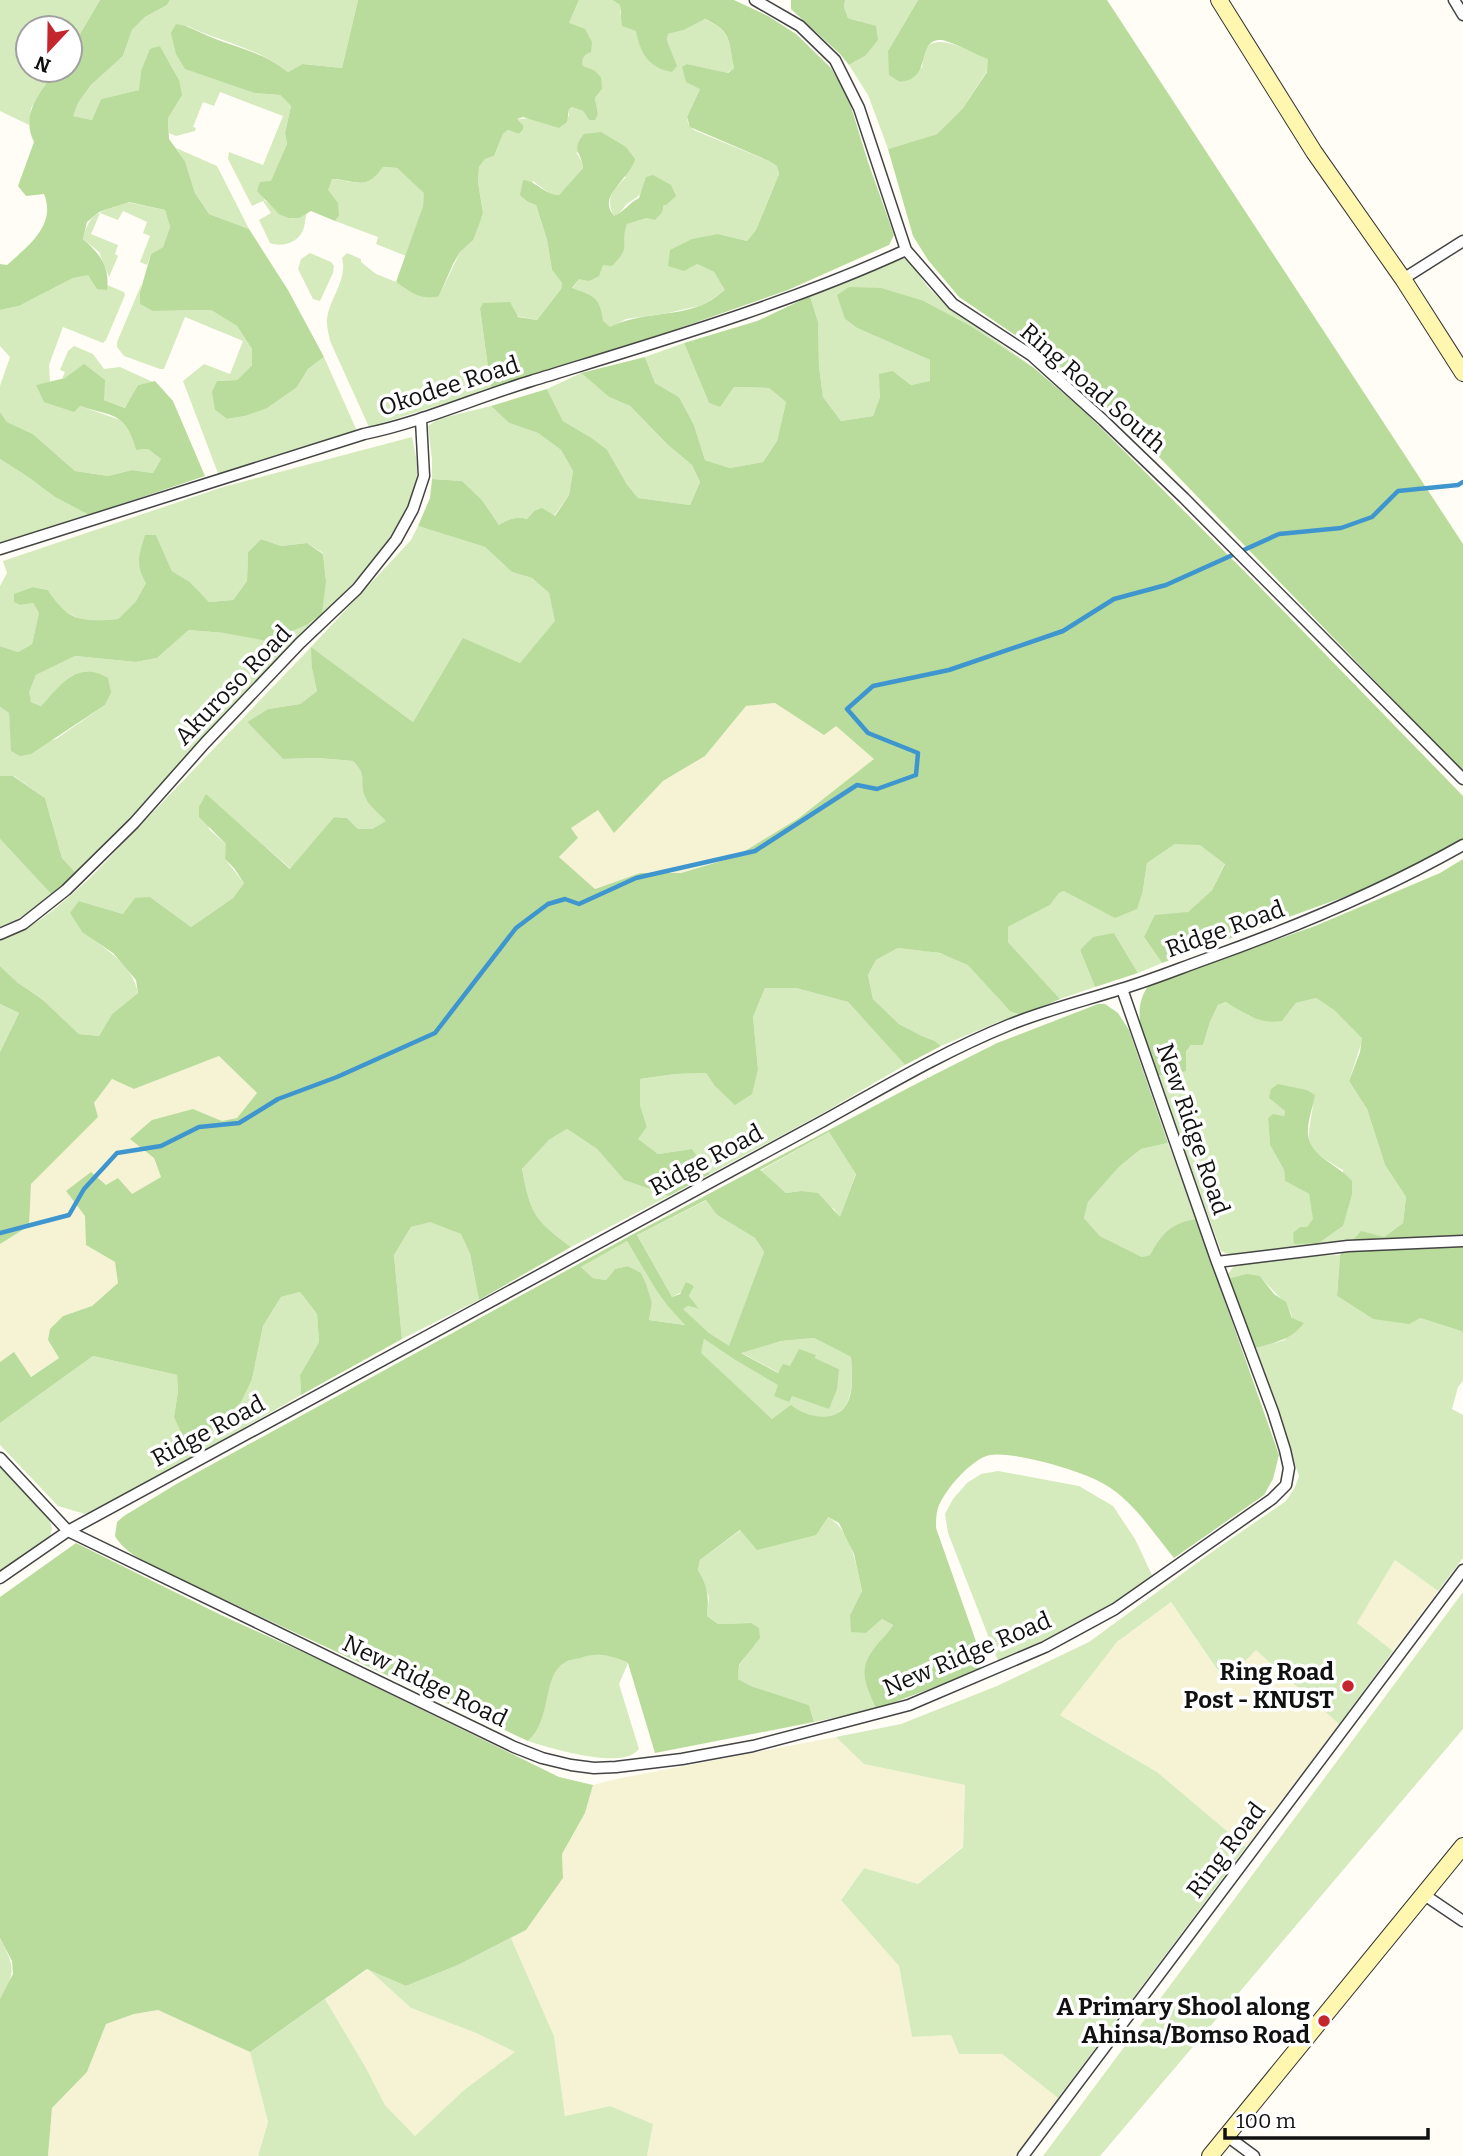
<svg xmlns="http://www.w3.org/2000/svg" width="1463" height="2156" font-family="Bitter,serif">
<rect width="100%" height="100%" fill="#fffdf5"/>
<path fill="#f6f3d4" d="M775,703L824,734L836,725L875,759L799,818L735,857L681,873H640L595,889L559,857L578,838L571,828L598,809L614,832L663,781L705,756L746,706Z
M219,1056L257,1093L237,1118L222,1121L193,1109L154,1159L161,1177L132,1195L106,1185L66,1191L85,1216L87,1245L115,1262L118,1283L92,1306L63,1316L48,1340L59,1358L30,1377L0,1362V1244L29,1226L31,1184L51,1162L112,1079L134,1089Z
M1395,1560L1438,1591L1393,1651L1357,1623Z
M1171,1602L1224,1680L1256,1649L1339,1724L1246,1847L1157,1772L1059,1714L1117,1642Z
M836,1737L865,1764L965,1785L963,1846L918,1884L864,1868L841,1899L899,1966L912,2037L951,2035L959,2054H1002L1058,2098L1015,2156H647L653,2124L610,2106L565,2116L554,2036L511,1938L526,1930L563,1878L562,1854L585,1813L593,1785L621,1778Z
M368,1969L411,2008L476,2033L516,2052L464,2090L415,2136L385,2105L366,2068L325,1999Z
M158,2010L250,2052L268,2122L258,2156H48L52,2108L87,2072L105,2024L134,2014Z"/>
<path fill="#d5ebbd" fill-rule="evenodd" d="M0,0H100L70,51V28H28V70H56L31,108L29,125L0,111Z
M170,0H358L342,68L304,64L288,72C263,50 219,41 187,26L186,69L254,93L280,95L291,106L285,133L287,144L264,200C280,210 285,227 307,213C304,220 306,227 301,234C294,244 281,247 270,243L259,220L271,213L263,201L252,206L228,159L229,152L263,165L283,116L220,92L214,106L203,102L193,127L196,128L195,131L176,136L169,133L168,118L179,80L160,46L141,71L140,90L101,99L92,120L72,116L78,103L91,85L123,56L132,30L145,17L167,5Z
M579,0H612L620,5V14L667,41L668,34L684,30L704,19C733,32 728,41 734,68L727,73L687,64L700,89L687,117C688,125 690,127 696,131L769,161L777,166L779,174L756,230L747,241L718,234L697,264L714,272L726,290L703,305L668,313L626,319L610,328L602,321C601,302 589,293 572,289L579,279L602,265L627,224L647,218L644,188C638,199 636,197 627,204C622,209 621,213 614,217C605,198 612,191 626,177L576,152L582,162L583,168L559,195L553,196L533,181L528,202L536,205L547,240L552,270L562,283L561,289L537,320L480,309L491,389L369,427L330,341C329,334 326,326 327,318C330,298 348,279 342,258L347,253L361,259V262L376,274L396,282L411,292L439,296L460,252L472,240L483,213L478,182L479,167L485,159L494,156L503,134L508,130L519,134L523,130V125L517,119L569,116V109L572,107L583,111L589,120L598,114L595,98L602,89L594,70L583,66L582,60L584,55L569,23Z
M845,0H918L888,51L922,68C923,63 922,54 925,50C936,30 972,53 989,59L987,71L963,108L937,134L888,149L868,95L849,65L865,56L860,21L848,18L844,7Z
M176,148L217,166L249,229L209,214L195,193L185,161Z
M383,167L397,168L425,193L423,206L406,256L376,244L378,237L335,221L339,216L327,190L332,179C356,181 367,191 383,167Z
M127,202L165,210L170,227L163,247L151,254L147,265L140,262L150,236L143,233L147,222L123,211L118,220L100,213L91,234L118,245L115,254L118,256L109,277L99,252L83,239C90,209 102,213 127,202Z
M310,253L331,262L334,266L333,273L320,301L313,299L298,269L301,259Z
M898,258L908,259L927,286L944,303L1034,368L971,326L924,301L845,319L857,328L930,360L931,381L911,385L893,371L880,397L873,416L841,421L823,397L819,366L818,322L810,296Z
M88,274L107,289V285L124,292L125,295L106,340L103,343L63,327L49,365L50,382L37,385L80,406L123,421L131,430L136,450L148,449L161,459L153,473L132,470L108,476L75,471L33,434L7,422L0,412V386L10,357L0,346V310L19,306L73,278Z
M142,283L140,292L154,311L211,310L237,326L252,349V365L237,380L217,381L215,410L227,419L245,416L297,387L308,369L324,357L357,431L219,476L183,381L204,364L230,374L243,341L185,317L164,369H160L124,356L117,347V342Z
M684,343L709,403L720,406L734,387L769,388L786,402L777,441L763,462L730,468L705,460L694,425L679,397L655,383L645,357Z
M74,346L93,354L104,369L120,367L153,382L138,385L126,408L104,400L65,378L62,379L65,372L60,370L68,351Z
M581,373L609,397L630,406L668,445L692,465L700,482L690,505L638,498L590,437L563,421L547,389Z
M491,406L509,423L538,433L561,450L573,471L569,495L554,516L534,511L527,519C516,516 509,519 499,525L482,500L462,481L432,479V460L428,426L438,419Z
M412,437C414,446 416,456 417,465C419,509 385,545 359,577L77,874L62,858L45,798L14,776H0V707L9,713L12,751L56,739L105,705L111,693L52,694L41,706L31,702L28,692L36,675L75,656L136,662L157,658L189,630L224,633L326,581L323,553L307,543L281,546L261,539L248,552L247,581L233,600L209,602L190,582L172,571L156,535L146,583L136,601L118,619L85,622L59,608L48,590L33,587L21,605L33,603L39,613L32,644L18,652L0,646V586L7,573L3,561L223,487Z
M0,459L28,477L55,497L89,515L0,544Z
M418,526L485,547L512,572L532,578L549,593L556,621L520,663L463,639L413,722L312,648V669L317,691L300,704L268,709L247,722L283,759L318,758L353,761C367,776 360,777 365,793C368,806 377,813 387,821L372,829H358L347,818L334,817L291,869L206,795L209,829L227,845L225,859L244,883L233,898L191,927L150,897L123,914L79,901L83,933C105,948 133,965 138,993L112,1014L99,1036L79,1034L43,1000L17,982L0,966V939C35,930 64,901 90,878L311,647L411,540Z
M0,839L53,896L34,910L0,928Z
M1175,844H1200L1225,863L1212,890L1188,912L1144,937L1162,963L1138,973L1114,933L1080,950L1095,987L1060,999L1008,942V927L1050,905L1059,893L1064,891L1143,890L1147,863Z
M898,948C922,951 946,951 967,964C988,978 996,1006 1022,1015L998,1022L941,1046L935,1041L922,1036L899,1024L873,999L868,975L876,960Z
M765,988H796L848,1002L905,1065L823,1113L710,1174L692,1149L658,1154L637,1139L647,1127L640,1105V1079L675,1074L706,1073L714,1085L758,1069L753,1017Z
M1316,998L1334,1010L1363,1038L1349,1081L1367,1109L1385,1165L1406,1197L1403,1223L1384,1237L1349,1244L1234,1257L1221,1251L1157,1075L1171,1076L1191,1045H1203L1210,1022L1218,1005L1227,1002L1249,1016L1282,1021L1296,1003ZM1294,1088L1307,1090L1314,1095C1310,1142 1296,1143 1343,1170L1345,1212L1343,1226L1319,1243L1307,1227L1314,1219L1309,1194L1285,1181L1284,1170L1270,1145L1268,1118L1274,1115L1284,1116L1285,1111L1269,1097Z
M0,1004L19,1013L0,1052Z
M567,1129L597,1149L624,1180L669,1196L571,1247C534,1219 531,1215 522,1169L549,1140Z
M829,1132L856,1173L840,1218L834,1209L801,1191L786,1193L760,1171Z
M1168,1143L1196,1219C1172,1222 1161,1234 1150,1255L1142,1257L1100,1236L1084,1218L1088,1202L1119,1167L1141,1149Z
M707,1200L717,1215L755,1238L764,1252L729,1347L709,1333L682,1309L688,1306L698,1309L689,1296L694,1285L672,1297L637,1235Z
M430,1221L461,1234L470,1254L479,1300L402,1339L394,1255L411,1227Z
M627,1241L666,1304L686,1325L649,1320L652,1303L640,1273L628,1266L615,1269L606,1280L593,1278L581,1267Z
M1340,1255L1337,1296L1373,1319L1420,1318L1461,1331L1463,1334V1381L1458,1387L1452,1409L1463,1415V1558L1438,1591L1395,1560L1357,1623L1393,1651L1339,1724L1256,1650L1225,1681L1171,1602L1117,1642L1060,1715L1157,1772L1246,1847L1058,2098L1002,2054H959L951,2035L912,2037L899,1966L841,1900L864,1868L918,1884L963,1847L965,1785L864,1764L836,1737L901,1724L997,1686L1089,1642L1209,1554L1286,1501L1295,1487L1299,1476L1256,1348L1285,1340C1287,1333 1292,1324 1292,1317C1290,1304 1269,1288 1260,1276L1229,1282L1228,1274L1234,1266L1300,1256Z
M300,1292L317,1314L319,1342L300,1375L301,1395L97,1512L85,1514L58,1506L0,1445V1423L93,1356L177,1375L178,1391L174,1417L252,1379L263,1326L281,1297Z
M814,1338L851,1357C853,1382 855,1417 821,1417C813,1417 806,1412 799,1412C791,1412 780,1417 772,1419L700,1353L704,1339L735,1360L779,1385L774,1396L792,1395L839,1369L815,1358L816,1355L779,1373L740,1352L781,1341Z
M0,1465L49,1518L52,1528L50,1537L0,1570Z
M998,1471L1079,1486L1113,1506L1135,1539L1152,1575L1116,1601L1053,1636L998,1661L948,1533L945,1514L953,1499L967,1483L981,1474Z
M828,1517C852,1531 856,1565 862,1591L850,1615L866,1633L882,1619L893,1625C889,1634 882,1639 875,1647C856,1671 866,1684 876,1709L814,1722L809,1705L751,1686L738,1679L739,1666L759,1638L751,1623L718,1624L707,1616L709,1597L698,1570L700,1560L741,1530Z
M1463,1592V1729L1100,2156H1043Z
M590,1655H611L628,1663L619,1684L639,1749C623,1771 550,1748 528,1741C551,1720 541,1677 563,1663C570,1658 582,1657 590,1655Z
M0,1938C14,1965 17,1972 0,1999Z
M511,1938L554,2036L565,2116L610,2106L653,2124L647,2156H258L268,2122L250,2052L325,1999L366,2068L385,2105L415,2136L464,2090L515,2052L476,2033L411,2008L368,1969L406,1986L458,1965Z"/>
<path fill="#b9dc9c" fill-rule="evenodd" d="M100,0H170L167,5L145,17L132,30L123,56L91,85L78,103L73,116L92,120L101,99L139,90L141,71L150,49L160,46L179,80L182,95L168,118L169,139L185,161L195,193L209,214L249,229L288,290L324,357L308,369L297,387L267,408L245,416L227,419L215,410L212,392L217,381L237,380L252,365V349L237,326L211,310L153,311L140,304V292L151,254L163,247L170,227L165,210L129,202L99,212L87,222L83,239C100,254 110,266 107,290L97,289L88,275L73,278L19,306L0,310V264L7,265C27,247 57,225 44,194L26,196L18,186L34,142C20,114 40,93 56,70H70V51Z
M358,0H579L569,23L585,29L592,42L591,52C584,55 581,58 583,66L594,70L601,77L602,89L595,98L598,114L595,120H589L583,111L572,107L569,109L567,122L559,128L523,117L517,119L523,125V130L519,134L508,130L503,134L494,156L485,159L479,167L478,182L483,213L480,222L473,240L460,252L453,264L439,296C422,301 410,292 396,282L423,206L424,193L397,168L383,167C366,192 357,180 332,179L328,190L338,203L339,216L335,221L311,211L299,218H288L279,214L257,191L260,182L271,181L287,144L285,133L291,106L280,95L254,93L185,69L176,54L171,33L176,24C190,26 200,33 213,38C239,48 267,54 288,72L303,64L342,68Z
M612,0H734L768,16L796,34L831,68L848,97L868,162L894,235L889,245L788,290L674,330L491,389L480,309L483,303L510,302L518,317L537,320L561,289L562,283L552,270L547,240L536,205L528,202L520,195L523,180C537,181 546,196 559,195L583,168C582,152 570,151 584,134L601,132L626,147L635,159C632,174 607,191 609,205C609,209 612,213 614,216C624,212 629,203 639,198L646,177L653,175L671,185L676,196L666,205H663C664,212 660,215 655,220L647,218L627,224C619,246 633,245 612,266L603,265L599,276L589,281L579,279L572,288C593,296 600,296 603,321L610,327C640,312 672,317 702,305C710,302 718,295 725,290L714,272L697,264L684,271L668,266L670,250L692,239L718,234L747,241L756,230L779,174L777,166L769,161L690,127L687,117L700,89L686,82L682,67L687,64L728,73L734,68C728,41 733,32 705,19L684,30L668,34L667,41L677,66L672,72C648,68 640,52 636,31L622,26L620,5Z
M791,0H845L844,7L848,18L876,26L878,40L865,56L849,65L840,54L791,9Z
M918,0H1107L1463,544V772L1134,431L1046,356L959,297L928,260L913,236L888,149L937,134L963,108L987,72L988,59C977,55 953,42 942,40C920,38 927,67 915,76C911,80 905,81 900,82L889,75L888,51Z
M849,287L881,288L924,301L971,326L1034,368L1084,411L1258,585L1463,796V839L1391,880L1162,963L1144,937L1155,915L1188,912L1212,890L1225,864L1200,845L1175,844L1147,863L1143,890L1137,909L1115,918L1064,891L1059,893L1050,905L1008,927V942L1060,999L1022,1015L1010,1011L968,965L940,953L898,948L876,960L868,975L873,999L899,1024L922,1036L935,1041L941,1046L905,1065L848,1002L796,988H765L753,1017L758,1069L752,1094L735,1105L714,1085L706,1073L675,1074L640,1079V1105L647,1127L638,1139L658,1154L692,1149L710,1174L669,1196L624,1180L597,1149L567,1129L549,1140L522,1169C531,1215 534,1219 571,1247L479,1300L470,1254L461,1234L430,1222L411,1227L394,1255L402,1339L301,1395L300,1375L319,1342L317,1314L300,1292L281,1297L263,1326L252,1379L241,1402L204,1438L186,1443L174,1417L178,1391L177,1375L93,1356L0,1423V1362L14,1352L31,1377L59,1358L48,1340L50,1329L63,1316L92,1306L118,1283L115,1262L86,1245L85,1216L66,1191L91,1172L106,1185L118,1178L132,1194L161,1177L154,1158L130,1139L152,1120L193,1109L222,1121L237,1118L257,1093L219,1056L134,1089L112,1079L94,1103L98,1117L31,1184L29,1226L0,1244V1052L19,1013L0,1004V966L17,982L43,1000L79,1034L99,1036L112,1014L138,993L136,980L113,953L83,933L70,913L79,901L123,914L135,898L150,897L191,927L233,898L244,883L234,868L225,859L226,844L199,817V807L206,794L290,869L334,817L347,818L358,829H372L386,821C378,813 368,806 364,794C360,777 367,776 353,761L318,758L283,759L247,722L268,709L300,704L317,691L312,669L311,647L413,722L463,638L520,663L555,621L549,593L532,578L512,572L485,547L418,526L430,498L432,479L462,481L482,500L499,525C509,519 516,516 527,519L534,511L542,508L555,516L569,495L573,471L561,450L538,433L509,423L491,406L547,389L563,421L590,437L607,450L626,483L638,498L690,505L700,482L692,465L668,445L630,406L609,397L581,373L645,357L655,383L679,397L694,425L705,460L730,468L763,462L777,441L786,402L769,388L734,387L720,407L709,403L684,343L757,321L810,296L818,322L819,366L823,397L841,421L873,416L880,397L879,374L893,371L911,385L930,381V360L857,328L845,319L837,295ZM775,703L824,735L836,726L874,759L799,818L735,857L681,873H640L595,889L559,857L578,838L571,828L598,810L614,833L663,781L705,756L746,706Z
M84,364L105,380L104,400L125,408L138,385L155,381L173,401L205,476L89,515L55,497L28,477L0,459V412L7,422L33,434L75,471L108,476L132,470L153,473L161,459L148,449L136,450C126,412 114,417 80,406L74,412L44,402L36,385L65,378Z
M145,535H156L172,571L190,582L209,602L233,600L247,581L248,552L261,539L281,546L307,543L323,554L326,581L322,614L306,625L268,641L224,633L189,630L157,658L136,662L75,656L36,675L29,692L31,702L41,706C61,685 77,660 108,678L111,693L105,705L31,754L20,756L11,751L9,713L0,707V646L18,652L32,644L39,613L33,603L21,605L14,602V594L33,587L48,590C68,622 82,622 118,619L136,601L146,583C135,565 139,555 145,535Z
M0,776H13L45,798L62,858L77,874L53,896L0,839Z
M1463,859V1334L1461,1331L1420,1318L1409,1324L1373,1319L1337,1296L1340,1255L1361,1231L1384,1237L1403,1223L1406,1197L1385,1165L1367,1109L1349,1081L1360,1052L1362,1038L1334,1010L1316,998L1296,1003L1282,1021C1260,1025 1244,1013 1226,1002L1218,1005L1210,1022L1203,1045H1191L1186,1052V1071L1171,1076L1157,1075C1147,1046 1128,1012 1149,985L1315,926L1440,873Z
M1114,933L1138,973L1095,987L1080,950L1093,937Z
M1098,1004H1105L1118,1013L1129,1030L1168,1143L1141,1149L1119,1167L1088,1202L1084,1218L1100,1236L1142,1257L1150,1255C1161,1234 1172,1222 1196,1219L1279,1455L1273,1479L1264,1495L1174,1558C1153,1533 1133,1500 1104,1484C1083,1471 1014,1451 990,1455C972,1458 940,1494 937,1512C936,1517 936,1523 936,1528L984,1664L978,1671L876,1709C866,1684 856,1671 875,1647C881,1639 888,1634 893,1625L882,1619L866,1633L851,1632L850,1615L862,1591L854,1554L839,1523L828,1517L816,1535L757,1550L740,1530L700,1560L698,1570C708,1588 709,1596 707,1616L718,1624L751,1623L759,1628L760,1638L739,1665L738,1679L751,1686L809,1705L814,1722L655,1753L628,1663C611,1655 598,1652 580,1658C575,1659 568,1660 564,1663C542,1676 552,1720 528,1741L165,1572C147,1562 125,1554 115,1536L117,1522L124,1516L178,1483L635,1233L910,1087L997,1043ZM829,1132L856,1174L840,1217L818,1193L801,1191L786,1193L760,1170ZM706,1200L717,1215L755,1238L764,1252L729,1346L709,1333L683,1309L688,1306L699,1309L689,1296L694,1286L686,1282L680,1294L672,1297L637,1235ZM627,1241L655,1288L666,1304L685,1325L649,1320L652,1303L646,1284L641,1273L628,1266L615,1269L606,1280L593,1278L581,1267ZM814,1338L851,1357C852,1369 853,1385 850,1396C842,1425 809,1419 791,1405L772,1419L701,1353L704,1339L735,1360L778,1385L774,1396L789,1402L792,1396L829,1409L837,1389L839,1369L815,1358L816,1355L799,1349L790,1366L783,1364L778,1373L741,1353L781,1341Z
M1278,1084L1307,1090L1315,1095C1313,1107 1307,1122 1308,1134C1310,1157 1338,1164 1352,1181V1194L1343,1226L1319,1243L1294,1244L1293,1233L1300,1227H1307L1313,1219L1309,1194L1285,1181L1284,1170L1270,1145L1268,1118L1273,1114L1284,1116L1285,1111L1269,1098L1271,1089Z
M1247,1274L1260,1276L1274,1294L1286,1302L1292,1318L1304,1323C1292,1339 1275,1343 1256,1348L1253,1346L1229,1282L1231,1278Z
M76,1543L221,1615L329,1664L559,1777L593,1785L585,1813L562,1854L563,1878L526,1930L458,1965L406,1986L367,1969L250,2052L158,2010L134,2014L106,2024L87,2072L52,2108L48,2156H0V1999L13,1974L12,1961L0,1938V1597Z"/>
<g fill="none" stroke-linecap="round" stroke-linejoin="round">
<path stroke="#3f96cf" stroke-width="4.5" d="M0,1233L69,1215L84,1189L117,1153L161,1146L199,1127L239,1123L278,1099L337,1077L435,1033L516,928L548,904L565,899L579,904L636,878L755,851L857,785L877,789L916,775L918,753L868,733L847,709L873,686L949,670L1063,631L1114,599L1166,585L1279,534L1341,528L1372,517L1398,491L1458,485L1463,482"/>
<g stroke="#444" stroke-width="13">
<path id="street" d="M755,0L800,26L835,60L859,108L906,250L953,304L1031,355L1103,420L1184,498L1463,779
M1454,0L1463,15
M1403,279L1463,241
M0,549L364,434C422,422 475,398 531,381C657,342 786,305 906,250
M0,934L23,924L66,890L134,823L205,743L300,643L357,589L396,540L413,509L424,476L421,420
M1217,1262L1348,1246L1463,1241
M0,1458L68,1531L514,1747L542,1758L571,1765L594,1768L616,1767L682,1759L753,1746L909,1705L1045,1647L1115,1609L1272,1499L1286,1485L1289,1468L1285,1450L1273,1412L1217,1262L1122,989
M0,1578L68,1531L825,1120C886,1086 945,1051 1009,1025C1046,1010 1083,1001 1121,989C1149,981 1178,969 1206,959C1296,927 1380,892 1463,845
M1423,1894L1463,1921
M1227,2136L1254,2156
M1023,2156L1463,1570"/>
</g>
<g stroke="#333" stroke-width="18">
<path id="secondary" d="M1219,0L1314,152L1403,279L1463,373
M1210,2156L1463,1846"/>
</g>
<use href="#street" stroke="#fff" stroke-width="10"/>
<use href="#secondary" stroke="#fff6b0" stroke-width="16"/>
</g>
<g fill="#c4262e" stroke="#fff" stroke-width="2.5">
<circle cx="1348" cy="1686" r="7"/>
<circle cx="1324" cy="2021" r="7"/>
</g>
<g text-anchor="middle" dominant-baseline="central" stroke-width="7" stroke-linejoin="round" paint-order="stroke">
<g font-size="24" fill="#111" stroke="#fff">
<text transform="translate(449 386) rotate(-18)">Okodee Road</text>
<text transform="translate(1093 388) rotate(41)">Ring Road South</text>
<text transform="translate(233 685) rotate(-46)">Akuroso Road</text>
<text transform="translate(1225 929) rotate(-20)">Ridge Road</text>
<text transform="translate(1193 1129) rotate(71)">New Ridge Road</text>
<text transform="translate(706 1160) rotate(-28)">Ridge Road</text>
<text transform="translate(208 1431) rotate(-28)">Ridge Road</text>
<text transform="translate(967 1654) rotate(-23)">New Ridge Road</text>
<text transform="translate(425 1681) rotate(26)">New Ridge Road</text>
<text transform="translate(1226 1850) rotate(-53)">Ring Road</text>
</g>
<g font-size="24" font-weight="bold" fill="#111" stroke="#fff" text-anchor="end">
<text x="1334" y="1672">Ring Road<tspan x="1334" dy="28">Post - KNUST</tspan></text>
<text x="1310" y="2007">A Primary Shool along<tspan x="1310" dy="28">Ahinsa/Bomso Road</tspan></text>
</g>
</g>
<g transform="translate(49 49) rotate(202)"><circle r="33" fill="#ffffff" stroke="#a0a0a0" stroke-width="2"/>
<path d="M0-5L12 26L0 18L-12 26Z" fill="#c4262e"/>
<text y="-10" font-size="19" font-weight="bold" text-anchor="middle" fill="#111111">N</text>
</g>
<path d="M1225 2128v10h203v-10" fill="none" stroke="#111111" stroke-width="3.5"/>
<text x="1236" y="2128" font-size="21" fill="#111111" stroke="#ffffff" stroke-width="5" paint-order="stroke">100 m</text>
</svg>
